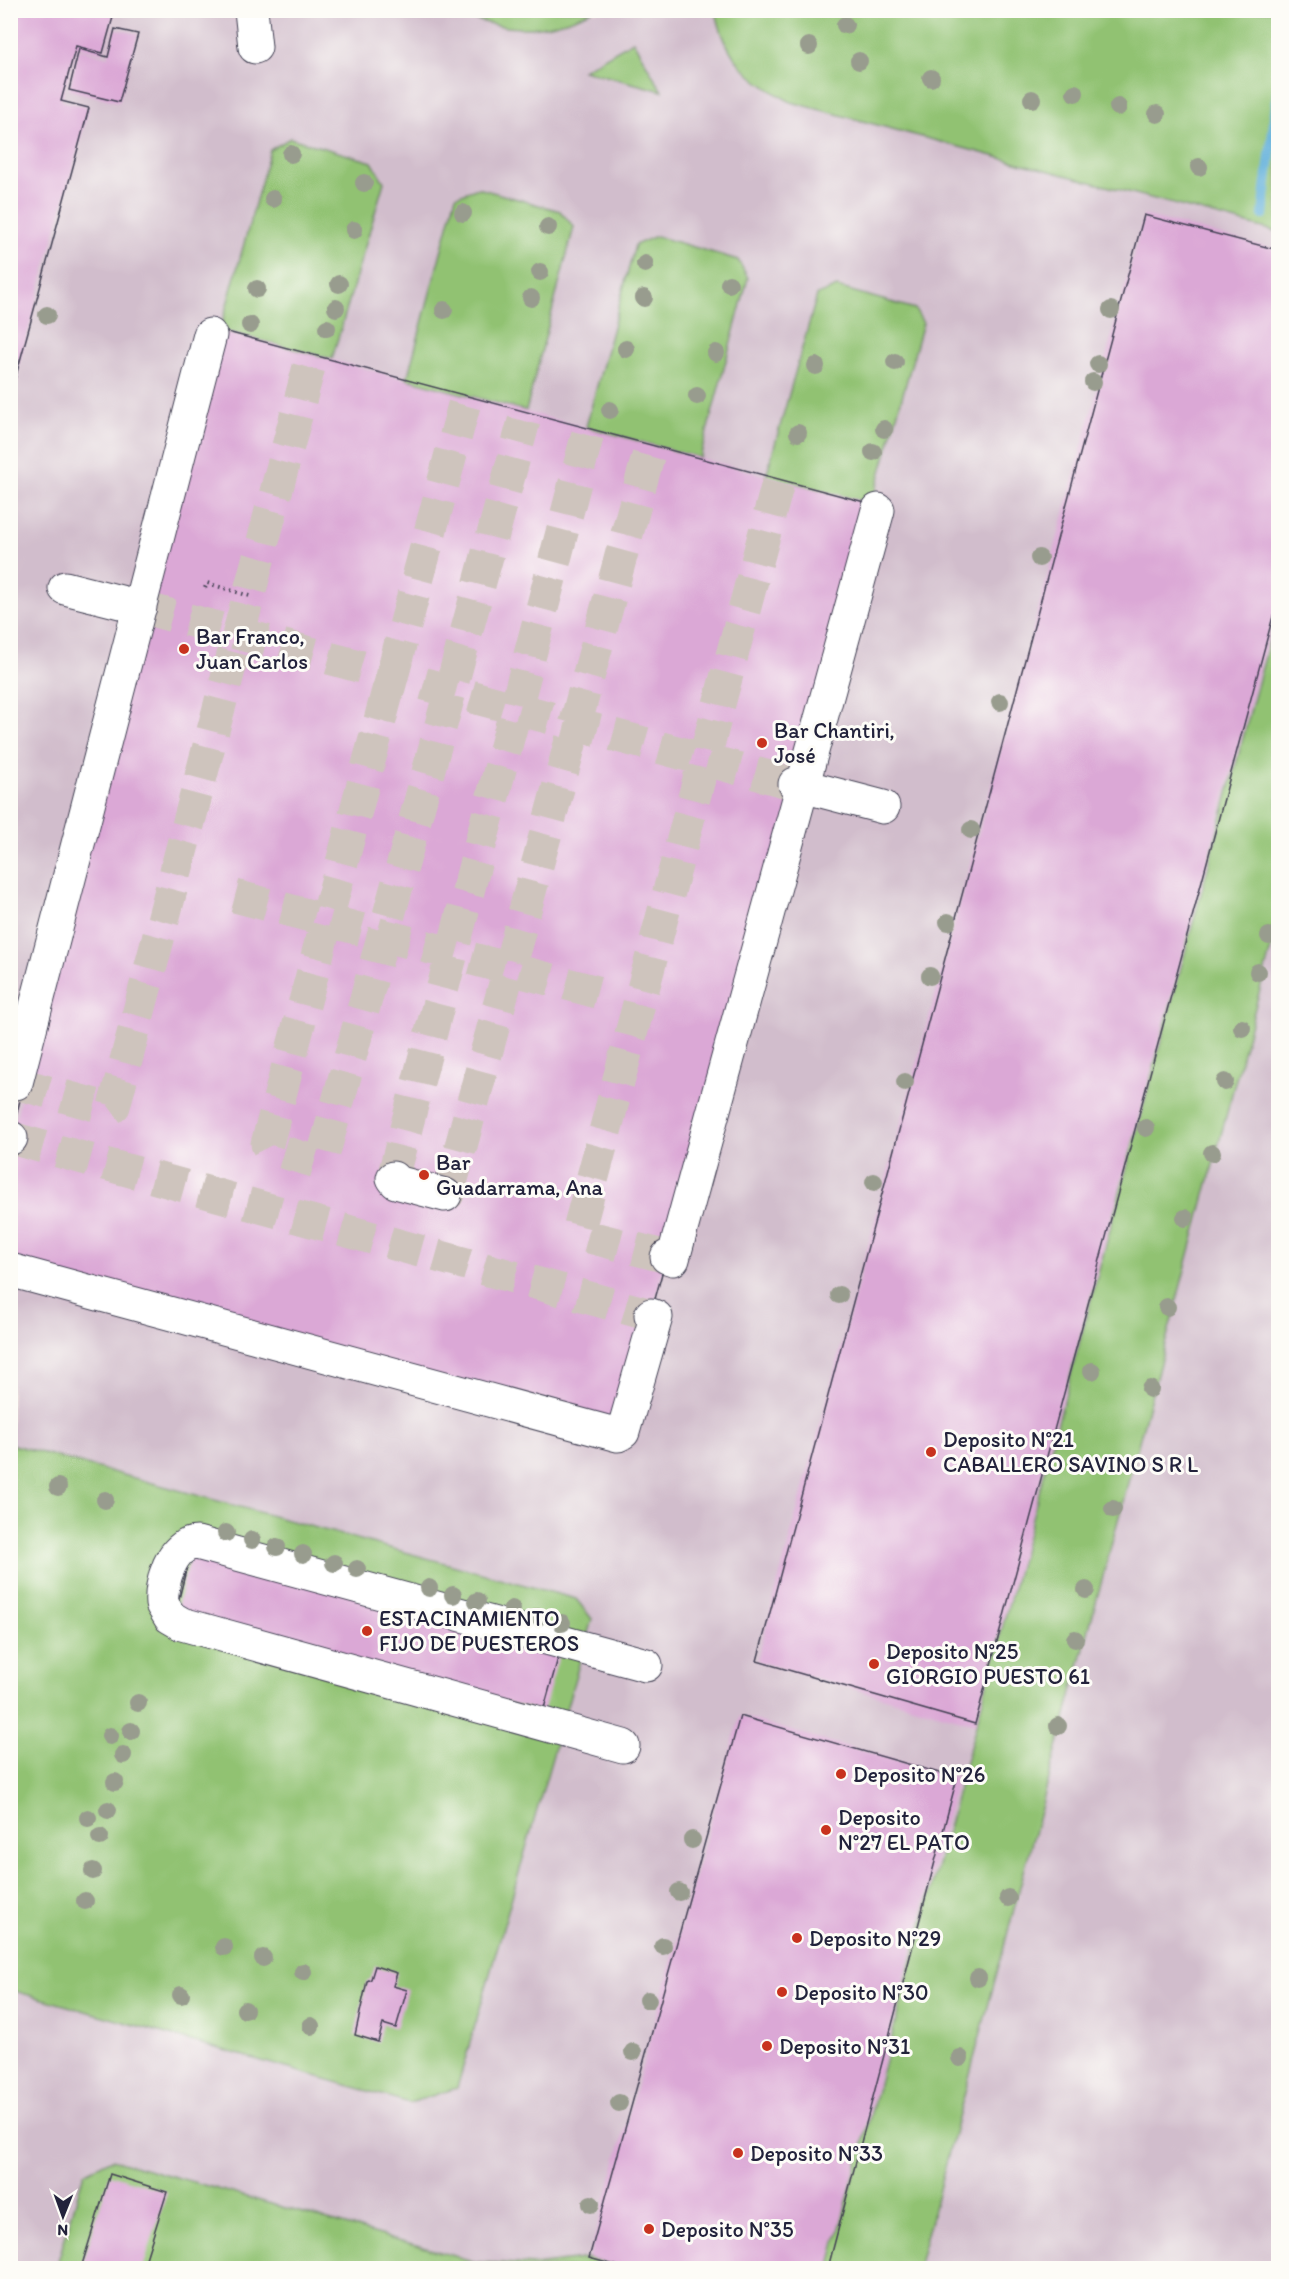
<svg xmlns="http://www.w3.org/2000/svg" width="1289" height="2279" font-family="Itim,sans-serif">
<rect width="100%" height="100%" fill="#fdfcf7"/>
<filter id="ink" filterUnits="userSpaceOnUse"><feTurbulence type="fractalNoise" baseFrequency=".0167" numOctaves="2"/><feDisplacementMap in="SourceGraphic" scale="12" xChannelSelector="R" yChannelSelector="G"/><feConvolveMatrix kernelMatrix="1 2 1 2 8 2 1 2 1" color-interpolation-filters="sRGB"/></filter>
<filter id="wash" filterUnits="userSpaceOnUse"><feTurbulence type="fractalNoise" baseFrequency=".008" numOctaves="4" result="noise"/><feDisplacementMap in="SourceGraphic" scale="24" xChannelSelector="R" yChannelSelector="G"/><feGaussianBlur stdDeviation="1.35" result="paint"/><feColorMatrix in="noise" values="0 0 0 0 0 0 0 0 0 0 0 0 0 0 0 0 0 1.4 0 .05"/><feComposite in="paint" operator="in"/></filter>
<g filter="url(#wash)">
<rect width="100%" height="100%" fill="#f9eddd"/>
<path fill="#d1bdcc" d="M11,11H1278V2268H11Z"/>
<path fill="#91c272" stroke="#5a7256" stroke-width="1.5" d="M442,11L592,10V11C528,39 506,28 442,11Z
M716,11H1278V232L791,102C749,79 725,59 716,11Z
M633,41L662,91L583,70Z
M290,138L372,162L384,182L332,359L220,330L270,150Z
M478,188L560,211L574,227L526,411L407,379L456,196Z
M656,236L738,260L748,278L700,458L586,427L635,245Z
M837,287L915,309L923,323L872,504L766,476L817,295Z
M1278,609V922L918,2268H829Z
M10,1444L576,1599L592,1619L457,2088L410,2103L11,1990Z
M112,2159L476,2262L536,2265L589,2258L625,2268H56L84,2173Z"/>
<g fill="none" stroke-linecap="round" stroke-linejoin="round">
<path stroke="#5fafda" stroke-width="10" d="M1263,215L1278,89"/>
</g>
<g id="blocks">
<path fill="#dba8d6" d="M10,10H115L103,53L76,46L61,101L89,108L11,394Z
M115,29L138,34L119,102L69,90L79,49L108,57Z
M1144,215L1278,250V598L975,1724L757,1661Z
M220,330L872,504L619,1431L10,1263V1139Z
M191,1550L560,1651L543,1712L176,1611Z
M740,1716L957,1778L828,2268H625L589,2258Z
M375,1966L397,1973L393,1986L407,1990L396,2028L383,2024L378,2042L355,2035L367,1981L371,1979Z
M110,2174L167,2192L143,2268H81Z"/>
</g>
</g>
<g filter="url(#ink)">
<use href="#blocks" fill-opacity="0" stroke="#424053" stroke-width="1.5"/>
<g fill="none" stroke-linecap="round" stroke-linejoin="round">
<path stroke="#cec4bd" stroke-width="33" stroke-dasharray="33 16" stroke-linecap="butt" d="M464,405L267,1144L269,1148L317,1162L322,1160L524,421
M140,607L795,784
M235,896L597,992
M16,1083L110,1109L114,1106L310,363
M11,1138L651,1315
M393,1178L588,433
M445,1195L448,1194L650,449
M667,1257L582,1235L579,1229L778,483"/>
<g stroke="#424053" stroke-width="35">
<path id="minor" d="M251,10L255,47
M65,588L140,607
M795,784L883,807
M16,1083L210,335
M10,1138H11
M393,1178L396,1182L445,1195
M667,1257L673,1259L878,510
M10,1270L618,1435L623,1432L656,1317L651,1315
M623,1746L182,1624L170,1617L162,1604C160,1584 171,1543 197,1543L646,1665"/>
</g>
<path stroke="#424053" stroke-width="4" stroke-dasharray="1.5 4.5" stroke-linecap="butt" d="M205,588L207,583L250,596"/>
<use href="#minor" stroke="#fff" stroke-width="33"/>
</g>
<g fill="#989c8e">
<circle cx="845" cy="25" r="9"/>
<circle cx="809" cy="46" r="9"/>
<circle cx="859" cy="61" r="9"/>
<circle cx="931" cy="78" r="9"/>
<circle cx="1075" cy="93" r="9"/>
<circle cx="1032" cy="99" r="9"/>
<circle cx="1118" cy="107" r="9"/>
<circle cx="1157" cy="114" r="9"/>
<circle cx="291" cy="154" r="9"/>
<circle cx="1199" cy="167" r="9"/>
<circle cx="364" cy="183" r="9"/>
<circle cx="273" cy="199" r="9"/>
<circle cx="463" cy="213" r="9"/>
<circle cx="548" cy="227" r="9"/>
<circle cx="354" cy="230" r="9"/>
<circle cx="645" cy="264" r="9"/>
<circle cx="540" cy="272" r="9"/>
<circle cx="339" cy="284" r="9"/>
<circle cx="729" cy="284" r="9"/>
<circle cx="257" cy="289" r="9"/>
<circle cx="531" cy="298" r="9"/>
<circle cx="644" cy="298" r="9"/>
<circle cx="336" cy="308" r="9"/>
<circle cx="444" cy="310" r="9"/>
<circle cx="1111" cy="310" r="9"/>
<circle cx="47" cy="315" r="9"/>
<circle cx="250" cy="325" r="9"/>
<circle cx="327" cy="328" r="9"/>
<circle cx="626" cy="349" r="9"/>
<circle cx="716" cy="353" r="9"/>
<circle cx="895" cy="362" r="9"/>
<circle cx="1098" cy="364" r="9"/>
<circle cx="816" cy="366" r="9"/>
<circle cx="1093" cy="382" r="9"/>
<circle cx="697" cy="396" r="9"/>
<circle cx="610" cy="410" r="9"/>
<circle cx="884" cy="429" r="9"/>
<circle cx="798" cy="433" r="9"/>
<circle cx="873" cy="452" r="9"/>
<circle cx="1039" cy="558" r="9"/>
<circle cx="1000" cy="702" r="9"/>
<circle cx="971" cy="830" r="9"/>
<circle cx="948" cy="922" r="9"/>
<circle cx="1269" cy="936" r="9"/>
<circle cx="1258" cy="972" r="9"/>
<circle cx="930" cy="976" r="9"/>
<circle cx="1242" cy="1028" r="9"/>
<circle cx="905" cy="1082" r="9"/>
<circle cx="1225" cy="1082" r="9"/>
<circle cx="1146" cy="1128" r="9"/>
<circle cx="1212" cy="1153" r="9"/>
<circle cx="874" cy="1182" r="9"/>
<circle cx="1185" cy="1218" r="9"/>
<circle cx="839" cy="1295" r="9"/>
<circle cx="1167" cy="1307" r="9"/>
<circle cx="1092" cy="1371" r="9"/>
<circle cx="1150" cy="1389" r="9"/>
<circle cx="58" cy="1487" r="9"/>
<circle cx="105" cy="1500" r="9"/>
<circle cx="1113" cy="1509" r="9"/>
<circle cx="226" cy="1533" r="9"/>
<circle cx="252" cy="1540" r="9"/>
<circle cx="277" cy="1547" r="9"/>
<circle cx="303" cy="1554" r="9"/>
<circle cx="334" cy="1563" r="9"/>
<circle cx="357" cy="1569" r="9"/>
<circle cx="429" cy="1588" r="9"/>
<circle cx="1086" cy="1590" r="9"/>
<circle cx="453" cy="1595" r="9"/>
<circle cx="477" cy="1601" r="9"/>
<circle cx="512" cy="1609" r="9"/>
<circle cx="538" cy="1617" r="9"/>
<circle cx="562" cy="1623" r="9"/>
<circle cx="1075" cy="1639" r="9"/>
<circle cx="138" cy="1703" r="9"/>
<circle cx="1058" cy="1726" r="9"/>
<circle cx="131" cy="1731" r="9"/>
<circle cx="110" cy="1736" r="9"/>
<circle cx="123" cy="1755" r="9"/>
<circle cx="115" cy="1782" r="9"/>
<circle cx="108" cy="1810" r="9"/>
<circle cx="88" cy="1818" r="9"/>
<circle cx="100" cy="1837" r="9"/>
<circle cx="692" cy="1840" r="9"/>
<circle cx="93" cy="1871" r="9"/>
<circle cx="679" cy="1892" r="9"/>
<circle cx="1008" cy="1898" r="9"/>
<circle cx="85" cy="1901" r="9"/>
<circle cx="663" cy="1946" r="9"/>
<circle cx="224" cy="1947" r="9"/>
<circle cx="263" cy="1958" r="9"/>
<circle cx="303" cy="1972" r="9"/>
<circle cx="978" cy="1978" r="9"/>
<circle cx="181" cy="1995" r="9"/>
<circle cx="648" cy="2000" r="9"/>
<circle cx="245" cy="2010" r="9"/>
<circle cx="311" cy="2026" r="9"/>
<circle cx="633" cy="2052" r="9"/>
<circle cx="960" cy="2058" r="9"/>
<circle cx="619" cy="2103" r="9"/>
<circle cx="591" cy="2204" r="9"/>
</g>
</g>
<g fill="#c8321e" stroke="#fdfcf7" stroke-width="2">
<circle cx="184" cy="649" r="6"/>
<circle cx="762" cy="743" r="6"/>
<circle cx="424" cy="1175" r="6"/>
<circle cx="931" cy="1452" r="6"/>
<circle cx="367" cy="1631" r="6"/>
<circle cx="874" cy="1664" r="6"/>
<circle cx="841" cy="1774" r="6"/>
<circle cx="826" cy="1830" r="6"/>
<circle cx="797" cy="1938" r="6"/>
<circle cx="782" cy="1992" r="6"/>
<circle cx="767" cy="2046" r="6"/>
<circle cx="738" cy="2153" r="6"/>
<circle cx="649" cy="2229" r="6"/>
</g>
<g text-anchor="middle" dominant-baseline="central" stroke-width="6" stroke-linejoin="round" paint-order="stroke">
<g font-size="22" fill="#22223b" stroke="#fdfcf7" text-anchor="start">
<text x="196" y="636">Bar Franco,<tspan x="196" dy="25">Juan Carlos</tspan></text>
<text x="774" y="730">Bar Chantiri,<tspan x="774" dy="25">José</tspan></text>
<text x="436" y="1162">Bar<tspan x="436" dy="25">Guadarrama, Ana</tspan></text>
<text x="943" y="1439">Deposito N°21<tspan x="943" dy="25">CABALLERO SAVINO S R L</tspan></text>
<text x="379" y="1618">ESTACINAMIENTO<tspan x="379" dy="25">FIJO DE PUESTEROS</tspan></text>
<text x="886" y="1651">Deposito N°25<tspan x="886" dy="25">GIORGIO PUESTO 61</tspan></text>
<text x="853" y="1774">Deposito N°26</text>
<text x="838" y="1817">Deposito<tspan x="838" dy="25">N°27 EL PATO</tspan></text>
<text x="809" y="1938">Deposito N°29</text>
<text x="794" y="1992">Deposito N°30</text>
<text x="779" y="2046">Deposito N°31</text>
<text x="750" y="2153">Deposito N°33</text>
<text x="661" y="2229">Deposito N°35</text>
</g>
</g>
<rect width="1289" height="2279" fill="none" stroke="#fdfcf7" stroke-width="36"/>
<g transform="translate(63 2216) rotate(181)" stroke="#fdfcf7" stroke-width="4.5" paint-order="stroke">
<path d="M0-4.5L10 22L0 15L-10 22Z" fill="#22223b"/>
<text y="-9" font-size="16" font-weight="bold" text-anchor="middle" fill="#22223b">N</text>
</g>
</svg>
